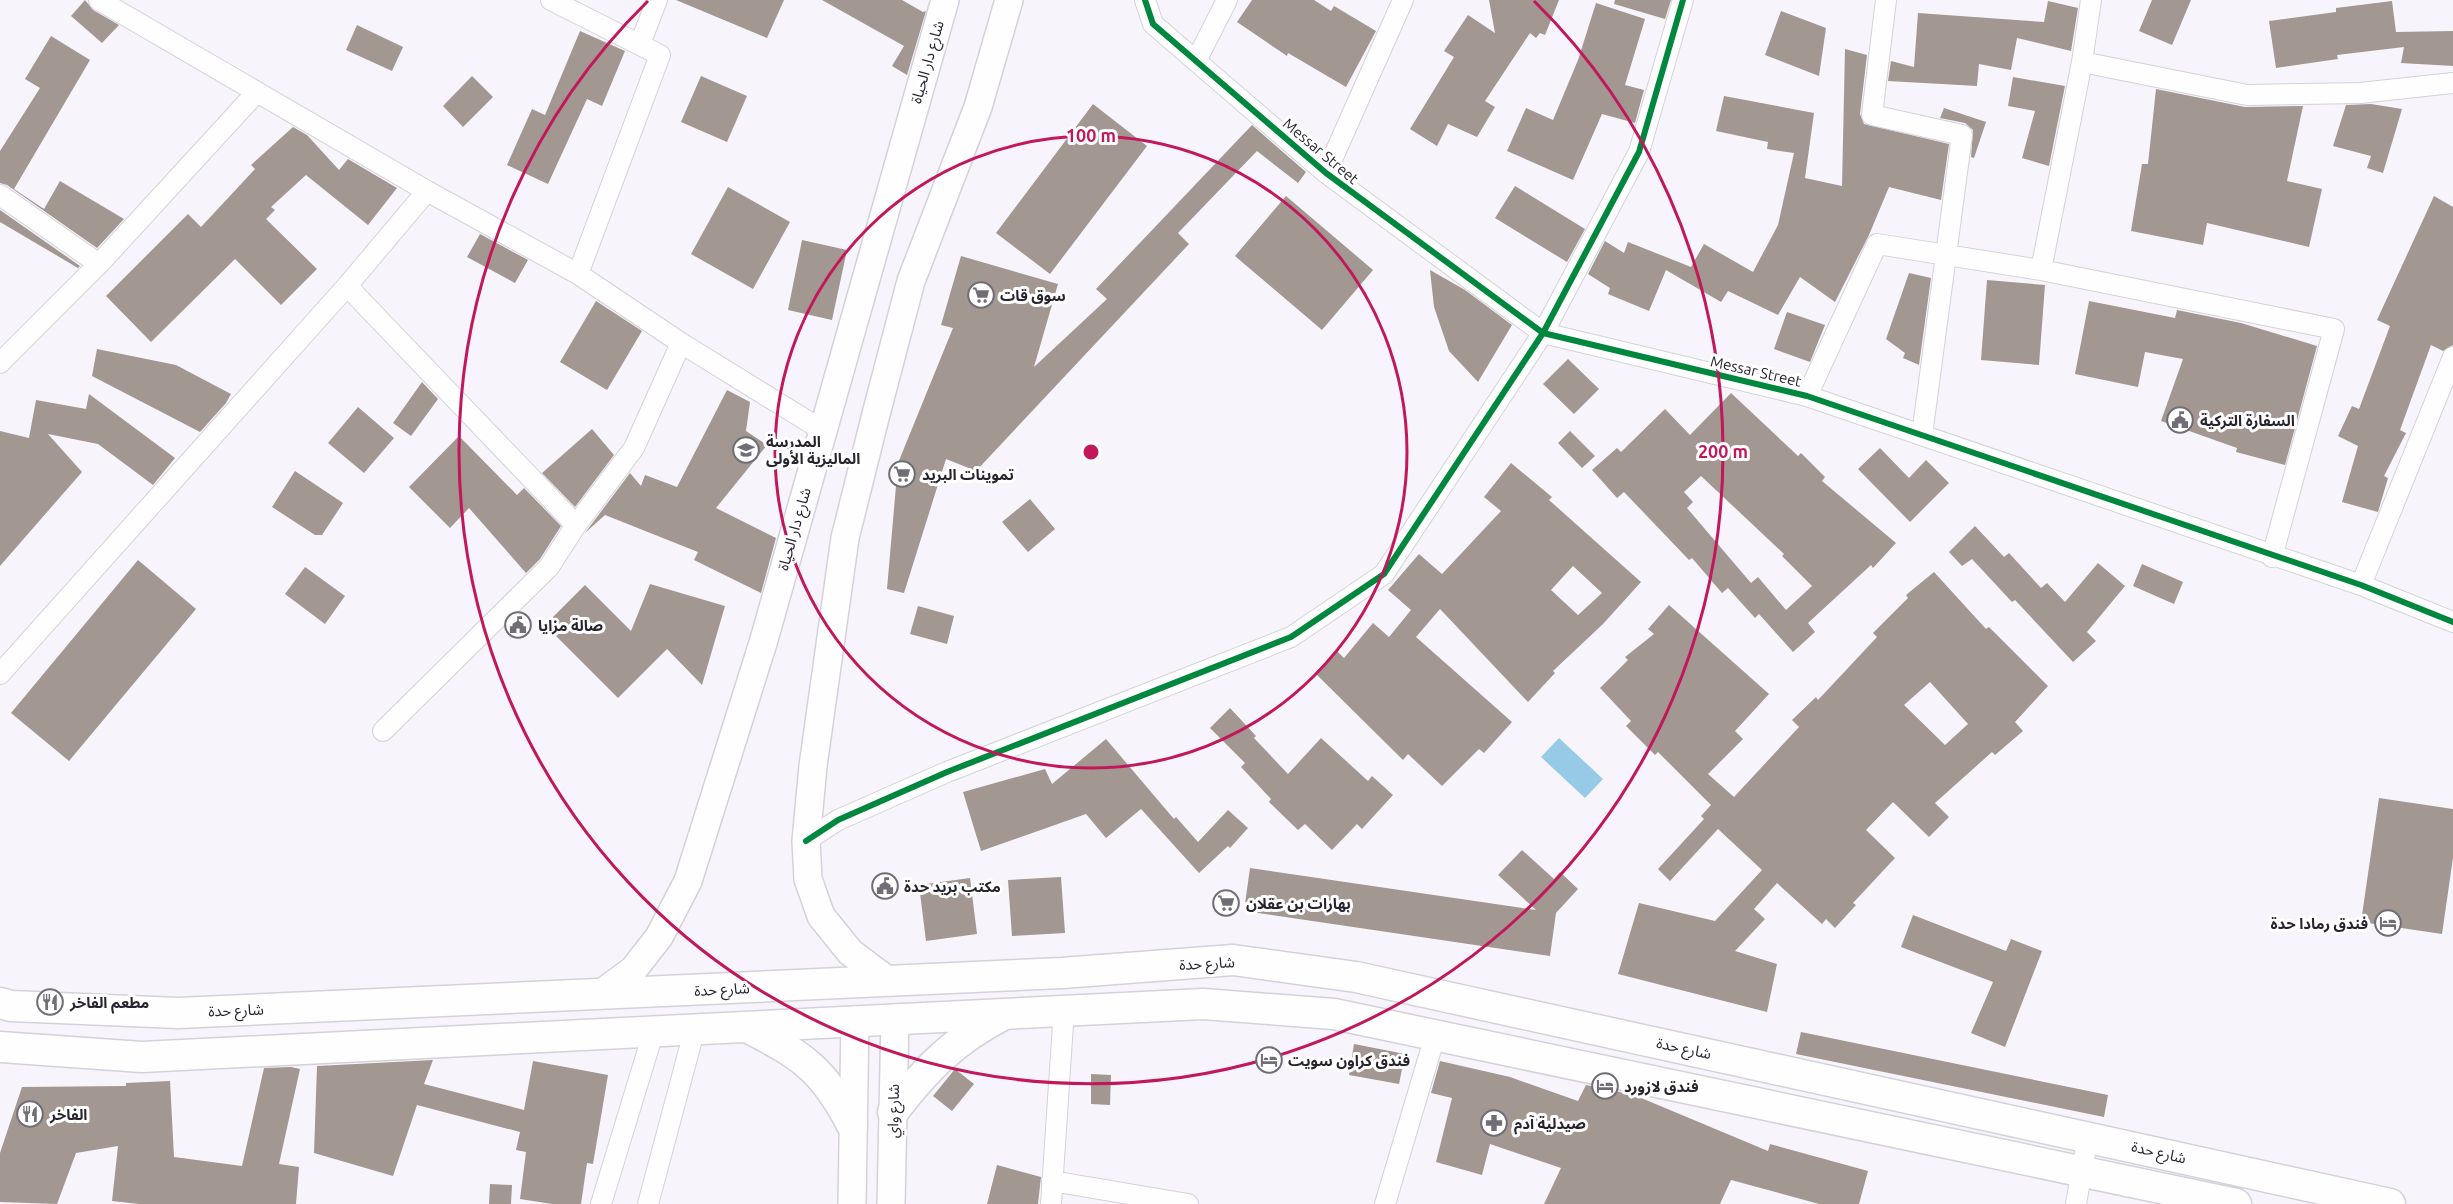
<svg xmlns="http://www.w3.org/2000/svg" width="2453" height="1204" font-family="Ubuntu,'Noto Sans Arabic',sans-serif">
<rect width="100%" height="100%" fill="#f7f5fb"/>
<path fill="#96cae7" d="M1559,738L1603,779L1585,798L1541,757Z"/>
<path fill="#a29791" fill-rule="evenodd" d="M85,0L93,10L119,25L102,43L71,16Z
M676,0H784L767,38Z
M822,0H902L923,12L926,11L907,75L892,66L904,46Z
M1252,0H1314L1331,11L1334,6L1376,31L1346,87L1288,53L1287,56L1237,22Z
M1489,0H1559L1545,35L1540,33L1536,38L1530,33L1485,101L1495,107L1477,137L1448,124L1437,146L1410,129L1454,57L1444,51L1468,15L1495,33Z
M1615,0H1671L1665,19L1614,4Z
M2152,0H2191L2172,45L2139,31Z
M2048,1L2078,8L2071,51L2017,38L2011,70L1979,64L1977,86L1888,81L1891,61L1914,67L1918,13L2044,22Z
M2392,1L2396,32L2453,31V66L2401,63L2404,47L2337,55L2338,59L2276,68L2269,21L2336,12V8Z
M1596,3L1645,19L1625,85L1644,90L1635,123L1602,114L1573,180L1507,151L1526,108L1553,120L1578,60Z
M1781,11L1826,28L1819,76L1765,55Z
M357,25L403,47L392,71L346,50Z
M580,31L625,51L602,106L587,99L548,184L507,165L532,109L545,115Z
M51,36L90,60L14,189L44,209L60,181L124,219L97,248L7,185L0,183V151L40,88L25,79Z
M1845,49L1867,55L1860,114L1864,124L1949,144L1941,200L1889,187L1869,235L1835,302L1800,277L1778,315L1728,291L1721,302L1666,270L1649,311L1608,294L1610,288L1588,274L1605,241L1624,253L1628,242L1691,267L1704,244L1753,272L1778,225L1794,153L1767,149L1768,142L1716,131L1724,96L1814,113L1805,178L1842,186Z
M472,76L493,97L463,127L443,106Z
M701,76L747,96L727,142L681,122Z
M2013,77L2065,86L2049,166L2022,158L2035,111L2008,106Z
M2156,89L2245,107L2303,106L2287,181L2322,189L2309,247L2207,223L2203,245L2131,231L2142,164H2148Z
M1093,104L1147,146L1050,274L996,233Z
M2371,104L2402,109L2383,173L2367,168L2371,156L2333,146L2346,105Z
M1944,108L1986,122L1974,158L1971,157L1973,130L1965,123L1940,118Z
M1252,125L1306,172L1298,183L1257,151L1178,233L1189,244L976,471L946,459L904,593L887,589L898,463L953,328L941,325L961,256L1058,284L1034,367L1107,299L1096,289Z
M293,127L307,135L339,170L348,159L397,188L368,225L306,175L271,207L275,210L266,219L317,269L281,305L235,259L151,342L106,296L188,214L201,227L255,169L251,165Z
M1515,186L1585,229L1567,262L1495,218Z
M728,187L790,222L753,289L691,254Z
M1286,196L1373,270L1322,330L1235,256Z
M2434,196L2453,207V345L2443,351L2431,345L2400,430L2406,433L2384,476L2388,478L2378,512L2342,502L2358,446L2338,436L2352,406L2359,409L2390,326L2377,320Z
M0,210L80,266L78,268L0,222Z
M480,234L528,260L515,283L467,257Z
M802,240L847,250L832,320L788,310Z
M1430,270L1465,290L1512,325L1478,382L1449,351L1434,307Z
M1909,273L1931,278L1919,365L1903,358L1905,353L1886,339Z
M1987,280L2045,285L2039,365L1981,360Z
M596,301L642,331L607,390L560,362Z
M2089,301L2175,318L2177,310L2241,323L2317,346L2285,465L2236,452L2237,448L2161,421L2183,359L2145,352L2138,387L2075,374Z
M1787,312L1825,325L1810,362L1774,349Z
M97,349L176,365L231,394L226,403L200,432L92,376Z
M1568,359L1599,389L1574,414L1543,384Z
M422,382L438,399L411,436L393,423Z
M727,390L750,402L746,431L767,445L716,508L776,538L761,593L694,560L698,552L605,515L585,533L630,473L641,486L645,475L677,487Z
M1731,393L1798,456L1801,453L1825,477L1822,481L1896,543L1873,568L1871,565L1808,623L1815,632L1793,652L1759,614L1755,618L1728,588L1722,593L1692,558L1689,560L1624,492L1617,498L1592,470L1617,448L1621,452L1665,409L1690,435ZM1701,476L1784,554L1782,556L1812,586L1786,610L1758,577L1751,583L1687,508L1693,502L1684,492Z
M89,394L175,458L153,485L98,444L48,434L82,472L0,566V431L29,438L36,400L86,409Z
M358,407L394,438L364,473L328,443Z
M592,429L614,455L575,507L542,473Z
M1570,431L1595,456L1582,468L1558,443Z
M459,436L517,495L524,488L561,526L540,559L526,573L469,508L450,528L409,487Z
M1880,448L1909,478L1926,460L1949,483L1910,522L1858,469Z
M1511,463L1552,497L1549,500L1641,582L1603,624L1553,671L1555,673L1528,702L1440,609L1416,637L1512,722L1484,753L1479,749L1442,786L1408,754L1403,760L1315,673L1337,651L1344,658L1373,623L1389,637L1411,610L1388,590L1419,554L1442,574L1501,511L1484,497ZM1573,566L1602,593L1578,615L1551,590Z
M295,471L343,503L322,535H315L272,507Z
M1030,499L1055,529L1028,552L1002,522Z
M1975,526L2004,557L2009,553L2041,588L2047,583L2065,602L2098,563L2125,586L2087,632L2096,641L2073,662L2015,600L2012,602L1972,559L1962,566L1949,552Z
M138,560L196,609L69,761L11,713Z
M2142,564L2183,582L2174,604L2133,586Z
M305,567L345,596L325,624L285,594Z
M1934,572L1986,629L1989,627L2048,686L2015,722L2023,731L1995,755L1992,752L1935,803L1949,817L1929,837L1893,802L1866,830L1895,858L1853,903L1856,905L1835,928L1826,919L1822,924L1777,883L1754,909L1765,919L1735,951L1777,964L1767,1012L1618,974L1639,903L1715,921L1762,870L1718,829L1670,881L1658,869L1704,819L1701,816L1711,805L1658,752L1655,755L1626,726L1631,721L1600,688L1628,660L1625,657L1654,634L1648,629L1669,605L1769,694L1735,731L1743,739L1708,774L1734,797L1799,727L1792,720L1816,697L1818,700L1877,637L1873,633L1908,598L1906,595ZM1930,682L1968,724L1945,745L1904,705Z
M650,584L725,606L702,685L667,649L618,698L545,625L585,585L631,631Z
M918,606L954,616L947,644L910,634Z
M1230,708L1256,736L1254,738L1288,774L1321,738L1368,781L1372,776L1393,795L1362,829L1357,824L1332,850L1305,824L1298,830L1269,802L1271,799L1241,767L1245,763L1210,728Z
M1106,739L1174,819L1176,817L1198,842L1228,810L1248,828L1230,848L1228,846L1199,873L1141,809L1106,838L1086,814L981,851L963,792L1045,769L1052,784Z
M2379,798L2453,809V858L2442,934L2361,922Z
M1522,850L1554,879L1560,872L1578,889L1556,913L1550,956L1244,911L1250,868L1536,910L1498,875Z
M1061,877L1065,933L1012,936L1008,880Z
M970,878L977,934L926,941L919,885Z
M1913,915L2006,951L2011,939L2042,951L2005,1047L1971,1033L1993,982L1901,947Z
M1801,1032L2108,1095L2104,1117L1796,1054Z
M1354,1044L1405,1054L1399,1084L1349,1075Z
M433,1060L424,1084L524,1110L533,1061L608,1075L593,1164L587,1163L581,1204H552L520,1199L526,1152L516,1150L520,1132L417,1105L393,1176L314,1153L317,1066Z
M1440,1061L1510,1077L1578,1101L1586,1085L1634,1095L1768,1151L1770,1144L1868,1171L1859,1204H1819L1731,1180L1720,1204H1544L1561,1168L1490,1144L1482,1175L1436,1162L1452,1098L1431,1093Z
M291,1067L300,1069L279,1164L299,1167L296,1204H139L112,1201L118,1146L76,1153L57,1204L0,1202V1153L22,1087L126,1086V1083L170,1081L174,1157L242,1166L264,1068Z
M955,1069L974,1084L952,1111L933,1096Z
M1091,1074L1111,1075L1110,1105L1091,1104Z
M997,1165L1041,1177L1038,1204H987Z
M490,1184L512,1185L511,1204H489Z"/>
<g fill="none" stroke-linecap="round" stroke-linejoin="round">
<g stroke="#d4d1da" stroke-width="22">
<path id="street" d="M99,0L427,191L578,274L681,343L822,430
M551,0L660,55L578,274
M1145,0L1153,24L1326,173L1543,333L1807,396L2361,585L2453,622
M1886,0L1872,115L1962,135L1922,435
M640,44L657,0
M1197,59L1227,0
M2082,62L2247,95L2360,93L2453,83
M1326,173L1403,0
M0,195L99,264
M2041,270L2082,62L2091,0
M347,286L576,525
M0,363L99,264L256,93
M1807,396L1877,244L2041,270L2334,329L2272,557
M2361,585L2453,357
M0,674L347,286L427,191
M383,731L549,567L576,525L634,448L681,343
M806,841L838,820L947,772L1291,637L1384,574L1543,333L1639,152L1683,0
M1052,1181L1188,1204
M601,1204L654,1030
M648,1204L695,1028
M1051,1204L1064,1009
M1385,1204L1435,1036
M2076,1204L2088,1136"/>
</g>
<g stroke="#d4d1da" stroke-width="30">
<path id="secondary" d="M886,979L850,952L821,916L808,879L806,841L813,766L845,538L875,418L911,281L978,107L1009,0
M599,995L633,970L659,937L688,881L763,643L945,0
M852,1204L855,1020
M891,1204L895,1018"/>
</g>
<g stroke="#d4d1da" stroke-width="33">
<path id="primary" d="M0,1003L11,1006L178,1013L1062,973L1233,960L1356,977L2390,1204
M749,1028C803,1056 824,1070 852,1125
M0,1047L142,1057L1203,1004L1334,1014L2236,1204
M893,1112C926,1069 953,1041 1001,1016"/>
</g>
<use href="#street" stroke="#fefefe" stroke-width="20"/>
<use href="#secondary" stroke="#fefefe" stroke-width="27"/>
<use href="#primary" stroke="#fefefe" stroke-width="30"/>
<g stroke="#fff" stroke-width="10">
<path id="cycleway" d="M1145,0L1153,24L1326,173L1543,333L1807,396L2361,585L2453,622
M806,841L838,820L947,772L1291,637L1384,574L1543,333L1639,152L1683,0"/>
</g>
<use href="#cycleway" stroke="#00873e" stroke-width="6"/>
</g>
<g fill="none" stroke="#c2185b" stroke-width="3">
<circle cx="1091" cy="452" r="316"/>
<path d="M1534 1A632 632 0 1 1 648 1"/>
</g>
<defs>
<g id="supermarket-ring" transform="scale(1.35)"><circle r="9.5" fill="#fff" stroke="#706d76" stroke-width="1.5"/><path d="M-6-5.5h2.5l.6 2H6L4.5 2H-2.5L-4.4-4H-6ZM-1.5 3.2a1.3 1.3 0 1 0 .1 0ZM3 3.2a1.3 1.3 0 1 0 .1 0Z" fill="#706d76"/></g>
<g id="civic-ring" transform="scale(1.35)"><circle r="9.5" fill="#fff" stroke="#706d76" stroke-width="1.5"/><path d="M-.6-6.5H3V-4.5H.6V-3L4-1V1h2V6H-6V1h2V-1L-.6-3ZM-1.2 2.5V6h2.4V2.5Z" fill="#706d76"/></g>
<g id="school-ring" transform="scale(1.35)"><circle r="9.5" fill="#fff" stroke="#706d76" stroke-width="1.5"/><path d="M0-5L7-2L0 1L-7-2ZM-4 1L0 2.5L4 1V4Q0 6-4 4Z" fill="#706d76"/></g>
<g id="hotel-ring" transform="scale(1.35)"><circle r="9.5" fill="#fff" stroke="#706d76" stroke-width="1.5"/><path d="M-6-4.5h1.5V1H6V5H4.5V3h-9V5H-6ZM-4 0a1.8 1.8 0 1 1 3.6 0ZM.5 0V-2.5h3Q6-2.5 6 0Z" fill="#706d76"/></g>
<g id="restaurant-ring" transform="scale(1.35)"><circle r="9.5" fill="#fff" stroke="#706d76" stroke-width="1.5"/><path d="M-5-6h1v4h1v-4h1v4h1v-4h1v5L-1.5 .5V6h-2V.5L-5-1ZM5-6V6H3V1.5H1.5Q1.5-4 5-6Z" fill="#706d76"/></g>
<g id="pharmacy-ring" transform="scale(1.35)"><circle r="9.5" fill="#fff" stroke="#706d76" stroke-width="1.5"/><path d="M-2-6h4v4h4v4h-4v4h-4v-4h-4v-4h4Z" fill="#706d76"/></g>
</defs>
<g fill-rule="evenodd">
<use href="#supermarket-ring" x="981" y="295"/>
<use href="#civic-ring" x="2180" y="420"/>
<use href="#school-ring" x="746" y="450"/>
<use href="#supermarket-ring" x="902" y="474"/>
<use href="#civic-ring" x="518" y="625"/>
<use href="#civic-ring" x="885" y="886"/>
<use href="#supermarket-ring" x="1226" y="903"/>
<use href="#hotel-ring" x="2388" y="923"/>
<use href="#restaurant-ring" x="50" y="1002"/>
<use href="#hotel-ring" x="1269" y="1060"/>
<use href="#hotel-ring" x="1605" y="1086"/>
<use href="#restaurant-ring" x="30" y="1114"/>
<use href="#pharmacy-ring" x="1494" y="1123"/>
</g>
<g text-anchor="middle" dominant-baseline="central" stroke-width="6" stroke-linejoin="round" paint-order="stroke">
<g font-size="15" fill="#28242f" stroke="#fff">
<text transform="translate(927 62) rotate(-74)">شارع دار الحياة</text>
<text transform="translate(1321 151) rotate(40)">Messar Street</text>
<text transform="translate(1756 371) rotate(13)">Messar Street</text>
<text transform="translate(794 529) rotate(-74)">شارع دار الحياة</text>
<text transform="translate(1207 963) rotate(-3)">شارع حدة</text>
<text transform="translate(722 989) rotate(-3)">شارع حدة</text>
<text transform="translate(236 1010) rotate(-2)">شارع حدة</text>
<text transform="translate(1684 1048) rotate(12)">شارع حدة</text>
<text transform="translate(893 1111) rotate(-89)">شارع واي</text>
<text transform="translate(2159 1152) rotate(13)">شارع حدة</text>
</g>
<g font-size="15" font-weight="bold" fill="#28242f" stroke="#fff" text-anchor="start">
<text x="1000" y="295">سوق قات</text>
<text x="2200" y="420">السفارة التركية</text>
<text x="766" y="441">المدرسة<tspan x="766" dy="17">الماليزية الأولى</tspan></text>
<text x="922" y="474">تموينات البريد</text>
<text x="538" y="625">صالة مزايا</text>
<text x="904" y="886">مكتب بريد حدة</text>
<text x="1246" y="903">بهارات بن عقلان</text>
<text x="2368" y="923" text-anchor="end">فندق رمادا حدة</text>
<text x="70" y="1002">مطعم الفاخر</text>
<text x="1288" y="1060">فندق كراون سويت</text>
<text x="1624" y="1086">فندق لازورد</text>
<text x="50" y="1114">الفاخر</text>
<text x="1514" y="1123">صيدلية آدم</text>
</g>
</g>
<circle cx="1091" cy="452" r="9" fill="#c2185b" stroke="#fff" stroke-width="3"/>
<g font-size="18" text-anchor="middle" font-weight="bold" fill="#c2185b" stroke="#fff" stroke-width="6" stroke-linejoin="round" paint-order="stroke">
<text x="1091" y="142">100 m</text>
<text x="1723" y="458">200 m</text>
</g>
</svg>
